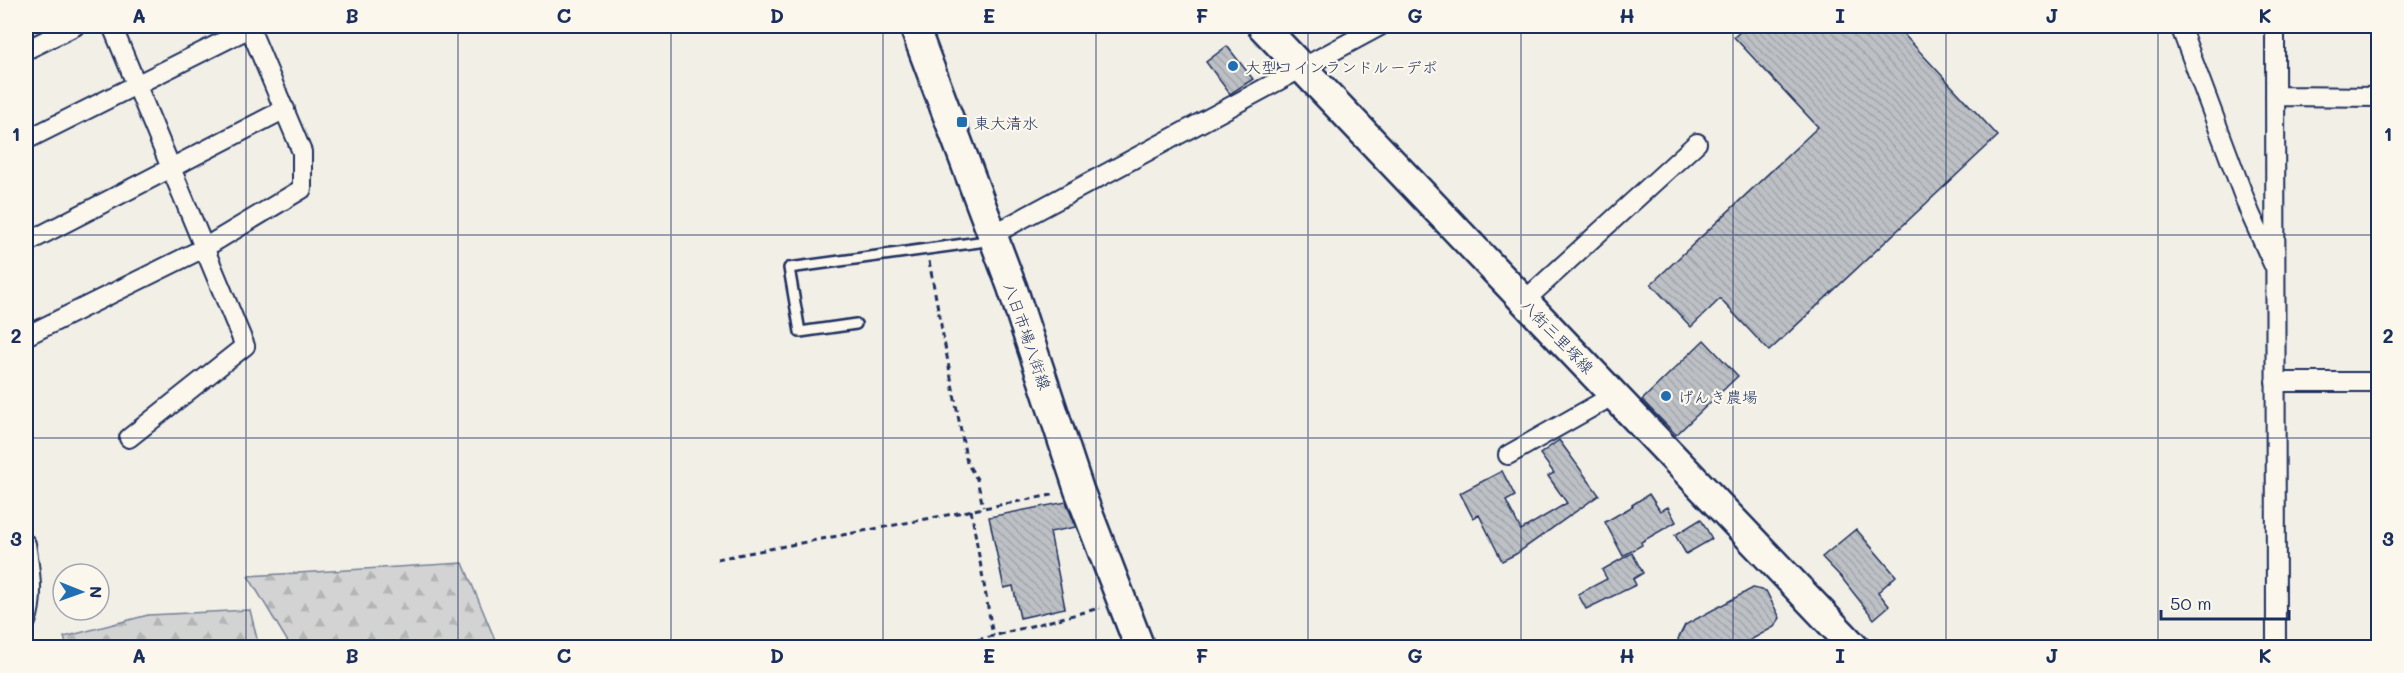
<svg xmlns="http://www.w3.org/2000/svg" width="2404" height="673" font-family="Mali,'Klee One',sans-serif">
<defs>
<pattern id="forest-firs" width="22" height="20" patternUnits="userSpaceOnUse" patternTransform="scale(1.5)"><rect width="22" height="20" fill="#d2d3d2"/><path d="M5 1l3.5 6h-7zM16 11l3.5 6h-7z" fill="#b4b5b7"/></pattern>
<pattern id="building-back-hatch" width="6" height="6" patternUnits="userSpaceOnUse" patternTransform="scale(1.5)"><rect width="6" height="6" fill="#bdc0c4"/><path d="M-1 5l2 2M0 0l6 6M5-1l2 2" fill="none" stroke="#a2a5ab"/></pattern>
</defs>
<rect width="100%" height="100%" fill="#f2efe6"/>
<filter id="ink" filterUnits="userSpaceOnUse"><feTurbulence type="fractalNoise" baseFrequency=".0167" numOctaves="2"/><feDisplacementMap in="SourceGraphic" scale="12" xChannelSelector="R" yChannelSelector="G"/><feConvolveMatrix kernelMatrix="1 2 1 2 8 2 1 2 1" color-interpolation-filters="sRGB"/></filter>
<g filter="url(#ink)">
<path fill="url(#forest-firs)" stroke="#768198" stroke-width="1.5" d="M463,563L498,647H291L248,576Z
M250,610L259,647H67L64,637L148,615Z"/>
<path fill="url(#building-back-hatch)" stroke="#1b2f5e" stroke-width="1.5" d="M1747,26H1896L1998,136L1769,351L1720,299L1691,327L1651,284L1818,127L1734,37Z
M1227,46L1253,79L1230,94L1206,62Z
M1704,340L1738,376L1676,435L1642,400Z
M1559,440L1599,495L1516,554L1502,561L1479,515L1473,518L1460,493L1502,471L1515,496L1506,501L1521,530L1567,503L1548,476L1554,473L1540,454Z
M1649,494L1660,511L1668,507L1676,522L1641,542L1642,545L1623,556L1605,522L1633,506L1632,505Z
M1066,502L1076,527L1050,532L1065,608L1020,618L1013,586L1004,588L989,517Z
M1701,519L1712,539L1686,554L1675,535Z
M1856,529L1896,576L1878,592L1889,606L1874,619L1841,577L1822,557Z
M1632,553L1643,573L1633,579L1636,585L1586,609L1578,594L1607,579L1602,570Z
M1753,588L1766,591L1780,618L1774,627L1736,648H1682L1678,639L1685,625Z"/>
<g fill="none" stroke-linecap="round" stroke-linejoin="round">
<g stroke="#1b2f5e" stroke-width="14">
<path id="service" d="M856,324L800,332L789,268L979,242L989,236"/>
</g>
<g stroke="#1b2f5e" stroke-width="22">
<path id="minor" d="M112,26L245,346L129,438
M2180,26L2250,213L2273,264
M2275,26L2276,648
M26,50L75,26
M2275,96L2378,97
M26,140L250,28
M992,235L1380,26
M26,243L285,109
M1524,301L1697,143
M26,336L204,248L302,189V152L249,26
M2275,382H2378
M1508,455L1614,395
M26,544C30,569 35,598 26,622"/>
</g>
<g stroke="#1b2f5e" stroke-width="33">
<path id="primary" d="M914,26L1012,287L1079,490L1140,648
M1262,26L1855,648"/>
</g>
<path stroke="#1b2f5e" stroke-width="3" stroke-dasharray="6 4.5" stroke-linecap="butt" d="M929,261L967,463L977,479L983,507
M971,510L993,636
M717,559L1057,494
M947,648L1100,608"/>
<use href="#service" stroke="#fbf7ec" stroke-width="9"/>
<use href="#minor" stroke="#fbf7ec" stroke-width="18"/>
<use href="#primary" stroke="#fbf7ec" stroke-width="28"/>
</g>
</g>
<path fill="none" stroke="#1b2f5e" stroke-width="1.5" stroke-opacity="0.55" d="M246,26V648M458,26V648M671,26V648M883,26V648M1096,26V648M1308,26V648M1521,26V648M1733,26V648M1946,26V648M2158,26V648M26,235H2378M26,438H2378"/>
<g fill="#1f6fb2" stroke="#fbf7ec" stroke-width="2">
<circle cx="1233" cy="66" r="6"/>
<rect x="956" y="116" width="12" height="12" rx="3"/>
<circle cx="1666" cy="396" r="6"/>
</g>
<g text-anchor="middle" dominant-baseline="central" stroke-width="4.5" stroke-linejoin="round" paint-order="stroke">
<g font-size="16" fill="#1b2f5e" stroke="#fbf7ec" text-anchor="start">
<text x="1245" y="66">大型コインランドルーデポ</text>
<text x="974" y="122">東大清水</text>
<text x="1678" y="396">げんき農場</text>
</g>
<g font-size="16" fill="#1b2f5e" stroke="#fbf7ec">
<text transform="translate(1028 336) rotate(71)">八日市場八街線</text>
<text transform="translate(1558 336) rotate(46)">八街三里塚線</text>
</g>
</g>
<rect width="2404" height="673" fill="none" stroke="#fbf7ec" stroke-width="66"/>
<g transform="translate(81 592) rotate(91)"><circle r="28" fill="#fbf7ec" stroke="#a1a7b3" stroke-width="1.5"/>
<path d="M0-4.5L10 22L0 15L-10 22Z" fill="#1f6fb2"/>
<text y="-9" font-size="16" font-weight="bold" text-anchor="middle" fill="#1b2f5e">N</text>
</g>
<path d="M2161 610v9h128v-9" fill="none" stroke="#1b2f5e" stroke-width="3"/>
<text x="2170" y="610" font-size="18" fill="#1b2f5e" stroke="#fbf7ec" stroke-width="4.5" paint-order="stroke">50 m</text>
<rect x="33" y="33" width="2338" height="607" fill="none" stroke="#1b2f5e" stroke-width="2"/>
<g font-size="20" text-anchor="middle" font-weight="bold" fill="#1b2f5e">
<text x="139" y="23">A</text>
<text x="352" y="23">B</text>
<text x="564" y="23">C</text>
<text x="777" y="23">D</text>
<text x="989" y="23">E</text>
<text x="1202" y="23">F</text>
<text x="1415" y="23">G</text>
<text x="1627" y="23">H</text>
<text x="1840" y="23">I</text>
<text x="2052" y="23">J</text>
<text x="2265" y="23">K</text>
<text x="16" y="141">1</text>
<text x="2388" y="141">1</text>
<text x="16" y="343">2</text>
<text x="2388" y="343">2</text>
<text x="16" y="546">3</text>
<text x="2388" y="546">3</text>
<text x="139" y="663">A</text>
<text x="352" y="663">B</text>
<text x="564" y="663">C</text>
<text x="777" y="663">D</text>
<text x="989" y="663">E</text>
<text x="1202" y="663">F</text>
<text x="1415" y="663">G</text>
<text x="1627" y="663">H</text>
<text x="1840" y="663">I</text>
<text x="2052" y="663">J</text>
<text x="2265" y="663">K</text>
</g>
</svg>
